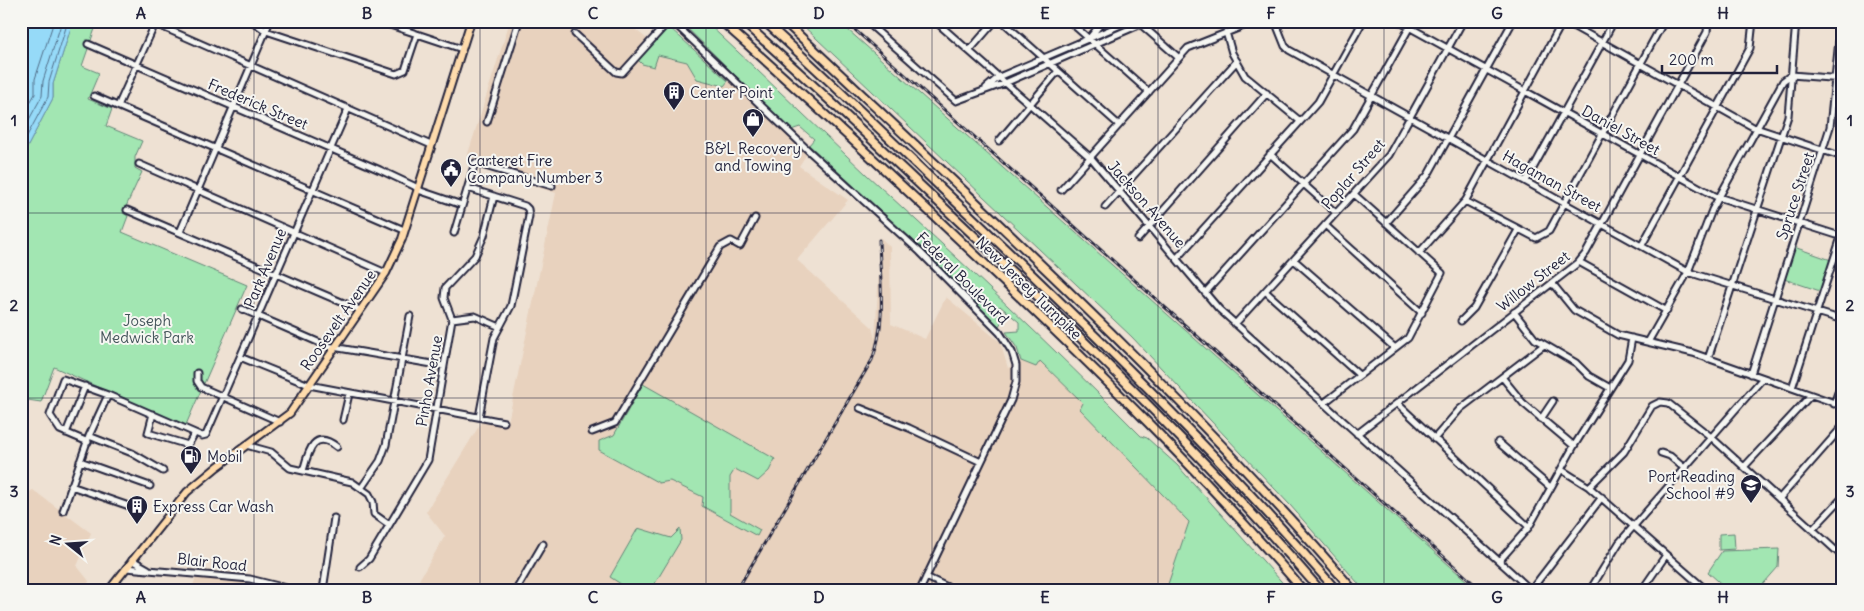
<svg xmlns="http://www.w3.org/2000/svg" width="1864" height="611" font-family="Delius,sans-serif">
<rect width="100%" height="100%" fill="#eee1d3"/>
<filter id="ink" filterUnits="userSpaceOnUse"><feTurbulence type="fractalNoise" baseFrequency=".02" numOctaves="2"/><feDisplacementMap in="SourceGraphic" scale="10" xChannelSelector="R" yChannelSelector="G"/><feConvolveMatrix kernelMatrix="1 2 1 2 8 2 1 2 1" color-interpolation-filters="sRGB"/></filter>
<g filter="url(#ink)">
<path fill="#e8d2be" d="M510,21H625L652,43L657,55L687,62L697,79L724,86L732,78L810,149L799,166L848,200L797,260L872,327L875,339L881,238L890,247L891,324L925,339L946,297L1000,342L1008,368L1021,361L1035,366L1040,361L1084,403L1080,409L1189,522L1166,590H413L445,536L426,512L484,418L508,422L556,193L475,167L477,159L467,157Z
M33,490L91,533L77,566L89,581L86,590H21V496Z
M198,573L287,586L293,590H191Z"/>
<path fill="#a2e6b2" stroke="#628476" d="M73,21L97,23L82,66L99,73L88,99L112,109L106,126L142,141L135,157V168L142,172L123,213L128,216L122,232L247,285L185,427L54,367L41,402L21,399V257L25,244H21V159L53,98V84Z
M680,21H705C760,72 813,124 867,175C960,260 1052,346 1141,436L1147,438L1177,465L1289,590H1166L1189,522L1080,409L1083,403L1040,361L1036,367L1021,361L1017,348L1006,332L1019,331V322L1000,306L996,310L1002,321L999,326L967,297L926,252L809,145L814,139L800,127L791,130Z
M798,21H838L1477,590H1364L1290,505L1132,337Z
M669,27L728,81L724,86L697,79L687,62L658,55L654,67L642,64L636,58Z
M1794,247L1831,260L1820,291L1784,279Z
M643,384L775,459L769,471L758,481L735,469L730,477V513L760,530L757,536L702,506L703,497L670,481L659,483L599,450V441L614,435Z
M638,528L671,538L680,529L681,540L651,590H630L610,577Z
M1734,533L1735,549L1719,550V534Z
M1779,549L1778,567L1758,590H1728L1708,572L1722,551Z"/>
<path fill="#96daf8" stroke="#6890ac" d="M21,21H73L53,84V98L21,159Z"/>
<g fill="none" stroke-linecap="round" stroke-linejoin="round">
<path stroke="#506c87" stroke-width="1" d="M21,118L35,94V79L54,21
M21,134L42,96L43,81L62,21
M21,147L48,97L49,82L68,21"/>
<g stroke="#22223b" stroke-width="9">
<path id="minor" d="M149,21L431,145
M252,21L266,31L396,74L405,70L417,34
M378,21L462,49
M672,21L810,152L920,252L1000,333L1012,352L1016,365V382L1011,400L920,590
M870,21L868,23L956,101L1005,83L1148,21
M935,21L1092,159L1219,309L1531,590L1602,497
M1002,21L1119,125
M1069,21L1149,92
M1137,21L1179,58
M1275,21L1285,46L1289,50L1688,272L1843,320
M1398,21L1715,196L1843,237
M1564,21L1753,127L1843,157
M1226,32L1232,53L1245,76L1300,121
M575,34L616,72L622,73L669,21
M1091,36L1103,21
M88,44L380,170L414,186L421,191L462,205
M969,51L995,21
M986,88L999,77L1130,21
M94,96L404,230
M118,106L155,24
M487,122L519,21
M999,141L1058,71
M1270,154L1336,213
M139,164L386,273
M1526,181L1614,21
M468,188L525,206L528,209L529,216L511,306L494,338L479,417
M1061,190L1188,48L1256,21
M1465,201L1536,238L1549,231L1664,21
M1105,207L1237,61
M127,210L360,310
M1386,223L1428,175L1513,21
M1325,225L1422,313
M180,232L270,21
M454,233L475,163L552,186
M1138,239L1267,93
M1642,245L1750,48L1753,21
M1419,253L1466,200L1563,21
M1177,258L1318,102L1363,21
M1294,260L1395,348
M1579,262L1667,311
M1552,283L1574,310L1618,335L1693,353L1843,406
M1265,291L1359,375
M1205,293L1353,129L1413,21
M242,309L327,346L444,366
M1514,312L1535,339L1576,363L1589,376L1610,388
M452,319L475,316L500,327
M1461,321L1474,308L1518,230
M1235,324L1389,155L1463,21
M1648,342L1688,272L1712,210L1783,81L1791,75L1843,79
M240,357L309,385L504,422
M1708,359L1788,116L1796,21
M197,373V381L201,387L280,422
M1751,374L1830,127L1841,21
M1502,377L1523,403L1574,446
M1792,388L1843,231
M1324,403L1408,338L1442,273L1354,194
M1397,403L1529,527
M1834,404L1843,378
M860,408L909,428L981,462
M153,414L148,433L188,445L195,433
M1541,419L1553,401
M343,420L349,394
M592,432L615,423L720,247L731,241L740,246L755,218
M66,433L85,386
M1357,434L1578,263L1586,253L1707,32L1708,21
M89,436L132,453L163,471
M1434,439L1460,409L1544,345
M88,442L60,430L50,415L63,379L108,395L202,436L206,435L348,109
M1498,442L1550,487
M246,445L271,452L290,468L352,482L369,494L373,502L374,514L388,524
M1661,453L1670,456L1684,468
M80,461L150,486
M1744,467L1811,395
M1562,470L1589,487L1706,590
M303,471C308,453 313,428 337,447
M71,486L129,506
M362,487L380,461L386,445L410,316
M1589,487L1624,452L1652,406L1660,402L1668,403L1711,437L1843,557
M1779,499L1843,426
M63,511L89,436L108,395
M1813,529L1843,497
M132,560L148,569
M1499,561L1529,527L1574,446L1628,360L1632,338
M360,567L369,559L428,460L452,319L444,298L445,288L475,256L484,236L494,196
M126,568L250,579L294,590
M926,577L954,590
M323,590L334,518
M516,590L543,544
M1590,590L1619,543L1763,378
M1642,590L1666,555"/>
</g>
<g stroke="#22223b" stroke-width="10">
<path id="major" d="M109,590L187,492L217,467L290,413L386,273L402,239L471,21"/>
</g>
<g stroke="#22223b" stroke-width="11">
<path id="highway" d="M721,21C811,101 899,182 986,265C1096,369 1204,475 1303,590
M742,21C826,95 906,172 987,248C1103,358 1216,469 1320,590
M764,21C836,86 906,155 977,222C1101,340 1223,459 1336,590
M784,21C979,206 1178,386 1353,590"/>
</g>
<use href="#minor" stroke="#f6f6f2" stroke-width="5"/>
<use href="#major" stroke="#fedbac" stroke-width="6"/>
<use href="#highway" stroke="#fedbac" stroke-width="7"/>
<g stroke="#22223b" stroke-width="3">
<path id="rail" d="M845,21L1481,590
M737,590L872,360C887,322 880,280 879,240"/>
</g>
<use href="#rail" stroke="#f6f6f2" stroke-width="1" stroke-dasharray="4" stroke-linecap="butt"/>
</g>
</g>
<path fill="none" stroke="#22223b" stroke-width="1" stroke-opacity="0.55" d="M254,21V590M480,21V590M706,21V590M932,21V590M1158,21V590M1384,21V590M1610,21V590M21,213H1843M21,398H1843"/>
<defs>
<g id="building-pin" transform="scale(1.125)"><path d="M0 17L-7.5 6A9.5 9.5 0 1 1 7.5 6Z" fill="#22223b" stroke="#f6f6f2"/><path d="M-4-6H4V6H1V3H-1V6H-4ZM-2.5-4.3h1.7v1.8h-1.7ZM.8-4.3h1.7v1.8H.8ZM-2.5-1h1.7V.8h-1.7ZM.8-1h1.7V.8H.8Z" fill="#fff"/></g>
<g id="shop-pin" transform="scale(1.125)"><path d="M0 17L-7.5 6A9.5 9.5 0 1 1 7.5 6Z" fill="#22223b" stroke="#f6f6f2"/><path d="M-5-2.5h2.3a2.7 3.5 0 0 1 5.4 0H5L5.5 6h-11ZM-1.5-2.5h3a1.5 2.3 0 0 0-3 0Z" fill="#fff"/></g>
<g id="civic-pin" transform="scale(1.125)"><path d="M0 17L-7.5 6A9.5 9.5 0 1 1 7.5 6Z" fill="#22223b" stroke="#f6f6f2"/><path d="M-.6-6.5H3V-4.5H.6V-3L4-1V1h2V6H-6V1h2V-1L-.6-3ZM-1.2 2.5V6h2.4V2.5Z" fill="#fff"/></g>
<g id="fuel-pin" transform="scale(1.125)"><path d="M0 17L-7.5 6A9.5 9.5 0 1 1 7.5 6Z" fill="#22223b" stroke="#f6f6f2"/><path d="M-5.5-6h7V0h2V4h1.3V-2.5L3-4.5l.8-.8L6-3V5H2.5V1h-1V6h-7ZM-4.2-4.7v3.2H.2V-4.7Z" fill="#fff"/></g>
<g id="school-pin" transform="scale(1.125)"><path d="M0 17L-7.5 6A9.5 9.5 0 1 1 7.5 6Z" fill="#22223b" stroke="#f6f6f2"/><path d="M0-5L7-2L0 1L-7-2ZM-4 1L0 2.5L4 1V4Q0 6-4 4Z" fill="#fff"/></g>
</defs>
<g fill-rule="evenodd">
<use href="#building-pin" x="674" y="92"/>
<use href="#shop-pin" x="753" y="119"/>
<use href="#civic-pin" x="451" y="169"/>
<use href="#fuel-pin" x="191" y="456"/>
<use href="#school-pin" x="1751" y="485"/>
<use href="#building-pin" x="137" y="506"/>
</g>
<g text-anchor="middle" dominant-baseline="central" stroke-width="4" stroke-linejoin="round" paint-order="stroke">
<g font-size="15" fill="#22223b" stroke="#f6f6f2" text-anchor="start">
<text x="690" y="92">Center Point</text>
<text x="753" y="148" text-anchor="middle">B&amp;L Recovery<tspan x="753" dy="17">and Towing</tspan></text>
<text x="467" y="160">Carteret Fire<tspan x="467" dy="17">Company Number 3</tspan></text>
<text x="207" y="456">Mobil</text>
<text x="1735" y="476" text-anchor="end">Port Reading<tspan x="1735" dy="17">School #9</tspan></text>
<text x="153" y="506">Express Car Wash</text>
</g>
<g font-size="15" fill="#22223b" stroke="#f6f6f2">
<text transform="translate(258 104) rotate(23)">Frederick Street</text>
<text transform="translate(1621 130) rotate(29)">Daniel Street</text>
<text transform="translate(1353 174) rotate(-49)">Poplar Street</text>
<text transform="translate(1552 181) rotate(29)">Hagaman Street</text>
<text transform="translate(1795 196) rotate(-72)">Spruce Street</text>
<text transform="translate(1147 204) rotate(49)">Jackson Avenue</text>
<text transform="translate(265 268) rotate(-67)">Park Avenue</text>
<text transform="translate(963 278) rotate(45)">Federal Boulevard</text>
<text transform="translate(1533 281) rotate(-38)">Willow Street</text>
<text transform="translate(1029 288) rotate(44)">New Jersey Turnpike</text>
<text transform="translate(338 320) rotate(-55)">Roosevelt Avenue</text>
<text transform="translate(429 381) rotate(-80)">Pinho Avenue</text>
<text transform="translate(212 562) rotate(6)">Blair Road</text>
</g>
<g font-size="15" fill="#425359" stroke="#f6f6f2">
<text x="147" y="320">Joseph<tspan x="147" dy="17">Medwick Park</tspan></text>
</g>
</g>
<rect width="1864" height="611" fill="none" stroke="#f6f6f2" stroke-width="55"/>
<g transform="translate(68 544) rotate(287)" stroke="#f6f6f2" stroke-width="4" paint-order="stroke">
<path d="M0-4L9 19L0 12L-9 19Z" fill="#22223b"/>
<text y="-8" font-size="14" font-weight="bold" text-anchor="middle" fill="#22223b">N</text>
</g>
<path d="M1662 65v8h115v-8" fill="none" stroke="#22223b" stroke-width="2.5"/>
<text x="1669" y="65" font-size="15" fill="#22223b" stroke="#f6f6f2" stroke-width="4" paint-order="stroke">200 m</text>
<rect x="28" y="28" width="1808" height="556" fill="none" stroke="#22223b" stroke-width="2"/>
<g font-size="16" text-anchor="middle" font-weight="bold" fill="#22223b">
<text x="141" y="19">A</text>
<text x="367" y="19">B</text>
<text x="593" y="19">C</text>
<text x="819" y="19">D</text>
<text x="1045" y="19">E</text>
<text x="1271" y="19">F</text>
<text x="1497" y="19">G</text>
<text x="1723" y="19">H</text>
<text x="14" y="126">1</text>
<text x="1850" y="126">1</text>
<text x="14" y="311">2</text>
<text x="1850" y="311">2</text>
<text x="14" y="497">3</text>
<text x="1850" y="497">3</text>
<text x="141" y="603">A</text>
<text x="367" y="603">B</text>
<text x="593" y="603">C</text>
<text x="819" y="603">D</text>
<text x="1045" y="603">E</text>
<text x="1271" y="603">F</text>
<text x="1497" y="603">G</text>
<text x="1723" y="603">H</text>
</g>
</svg>
